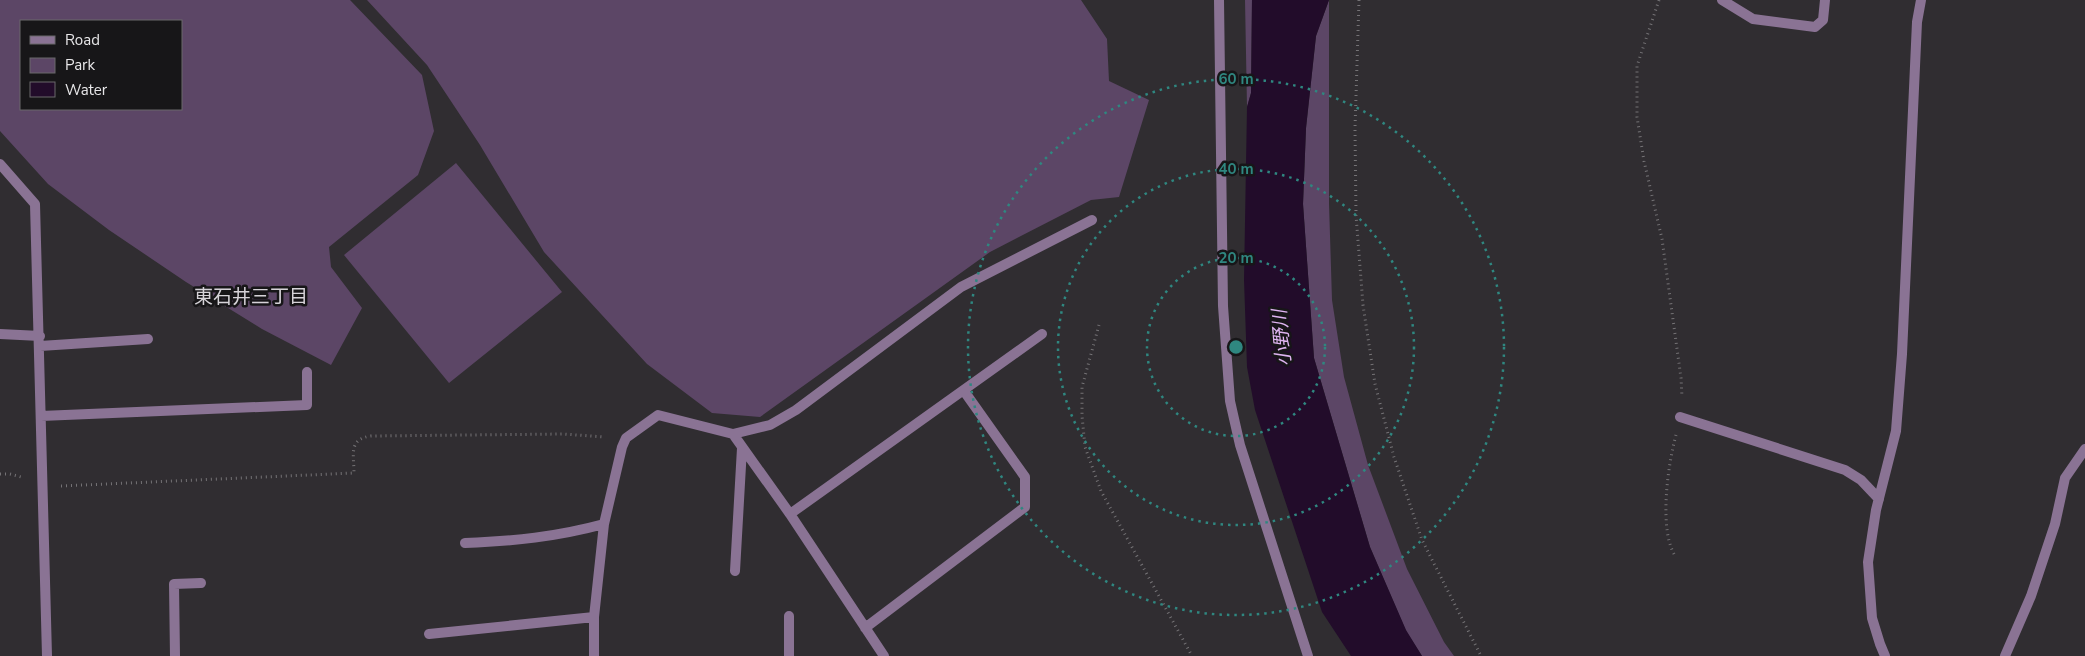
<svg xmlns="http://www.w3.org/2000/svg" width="2085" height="656" font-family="'Nunito Sans','Noto Sans JP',sans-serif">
<rect width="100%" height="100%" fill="#302d31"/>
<path fill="#5c4666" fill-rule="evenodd" d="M0,0H350L422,75L434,131L418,175L329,247L331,267L362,308L331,365L262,329L186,282L109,230L48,184L0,131ZM21,21H181V109H21Z
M367,0H1081L1107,39L1109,81L1149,100L1119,197L1091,200L990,252L760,417L712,413L647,364L544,252L480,145L427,65Z
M1245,0H1252L1251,93L1247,107Z
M1329,0V203L1332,300L1344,377L1368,465L1407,569L1444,642L1454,656H1422L1406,631L1370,547L1314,358L1303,204L1306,128L1316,36Z
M456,163L562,292L449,383L344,255Z"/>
<path fill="#220c2a" d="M1252,0H1329L1316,36L1306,128L1303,204L1314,358L1370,547L1406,630L1422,656H1351L1322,612L1255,410L1247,367L1244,280L1247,107L1251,93Z"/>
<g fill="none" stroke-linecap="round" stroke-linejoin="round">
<path stroke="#757376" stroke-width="3" stroke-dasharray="1 4" stroke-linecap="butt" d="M1359,0L1355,128L1356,215L1363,305L1375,384L1394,457L1422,540L1481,656
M1659,0L1637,66V117L1644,161L1662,239L1681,378L1682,397
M1099,325L1082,387V416L1085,447L1101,491L1192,656
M1676,435C1668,464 1658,532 1676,557
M0,474H10L21,477
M61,486L354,473C354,455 348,439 371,436L563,434L605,437"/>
<path stroke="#8a7394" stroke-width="10" d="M1219,0L1223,306L1230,401L1240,445L1308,656
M1722,0L1753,19L1815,27L1823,20L1825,0
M0,164L35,204L47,656
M0,334L40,336
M40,346L148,339
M41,416L307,405V372
M1680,417L1845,470L1861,480L1879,499
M733,434L770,425L796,410L961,287L1092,220
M790,514L1042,334
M465,543C514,541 556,537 604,524
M735,571L742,448
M789,616V656
M865,628L1025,507V477L964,391
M429,634L594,617
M175,656L174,584L201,583
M594,656V617L604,524L622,447L626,438L658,415L733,434L790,514L884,656
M1885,656L1880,644L1872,618L1868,562L1876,510L1896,431L1902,354L1917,22L1921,0
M2005,656L2031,596L2055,524L2065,478L2085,449"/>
</g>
<g fill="none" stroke="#2f8780" stroke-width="2.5" stroke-dasharray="2.5 5">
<circle cx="1236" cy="347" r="89"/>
<circle cx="1236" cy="347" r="178"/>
<circle cx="1236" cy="347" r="268"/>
</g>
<g text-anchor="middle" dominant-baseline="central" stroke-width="5" stroke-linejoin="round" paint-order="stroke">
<g font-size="19" fill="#d6d3d8" stroke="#171618">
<text x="251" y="297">東石井三丁目</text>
</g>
<g font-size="19" font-style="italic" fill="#deb4f0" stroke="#171618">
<text transform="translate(1282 338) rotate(-95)">小野川</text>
</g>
</g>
<circle cx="1236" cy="347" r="8" fill="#2f8780" stroke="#171618" stroke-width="2.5"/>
<g font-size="15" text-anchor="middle" font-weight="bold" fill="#2f8780" stroke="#171618" stroke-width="5" stroke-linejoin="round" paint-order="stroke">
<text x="1236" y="84">60 m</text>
<text x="1236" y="174">40 m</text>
<text x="1236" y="263">20 m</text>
</g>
<rect x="20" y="20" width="162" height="90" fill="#171618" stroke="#6a696b"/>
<rect x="30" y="36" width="25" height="8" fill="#8a7394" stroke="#6a696b"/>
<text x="65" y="45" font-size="15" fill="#e7e6e8">Road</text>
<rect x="30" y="58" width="25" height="15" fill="#5c4666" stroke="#6a696b"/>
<text x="65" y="70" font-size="15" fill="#e7e6e8">Park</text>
<rect x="30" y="82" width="25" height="15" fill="#220c2a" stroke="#6a696b"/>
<text x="65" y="95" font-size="15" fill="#e7e6e8">Water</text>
</svg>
